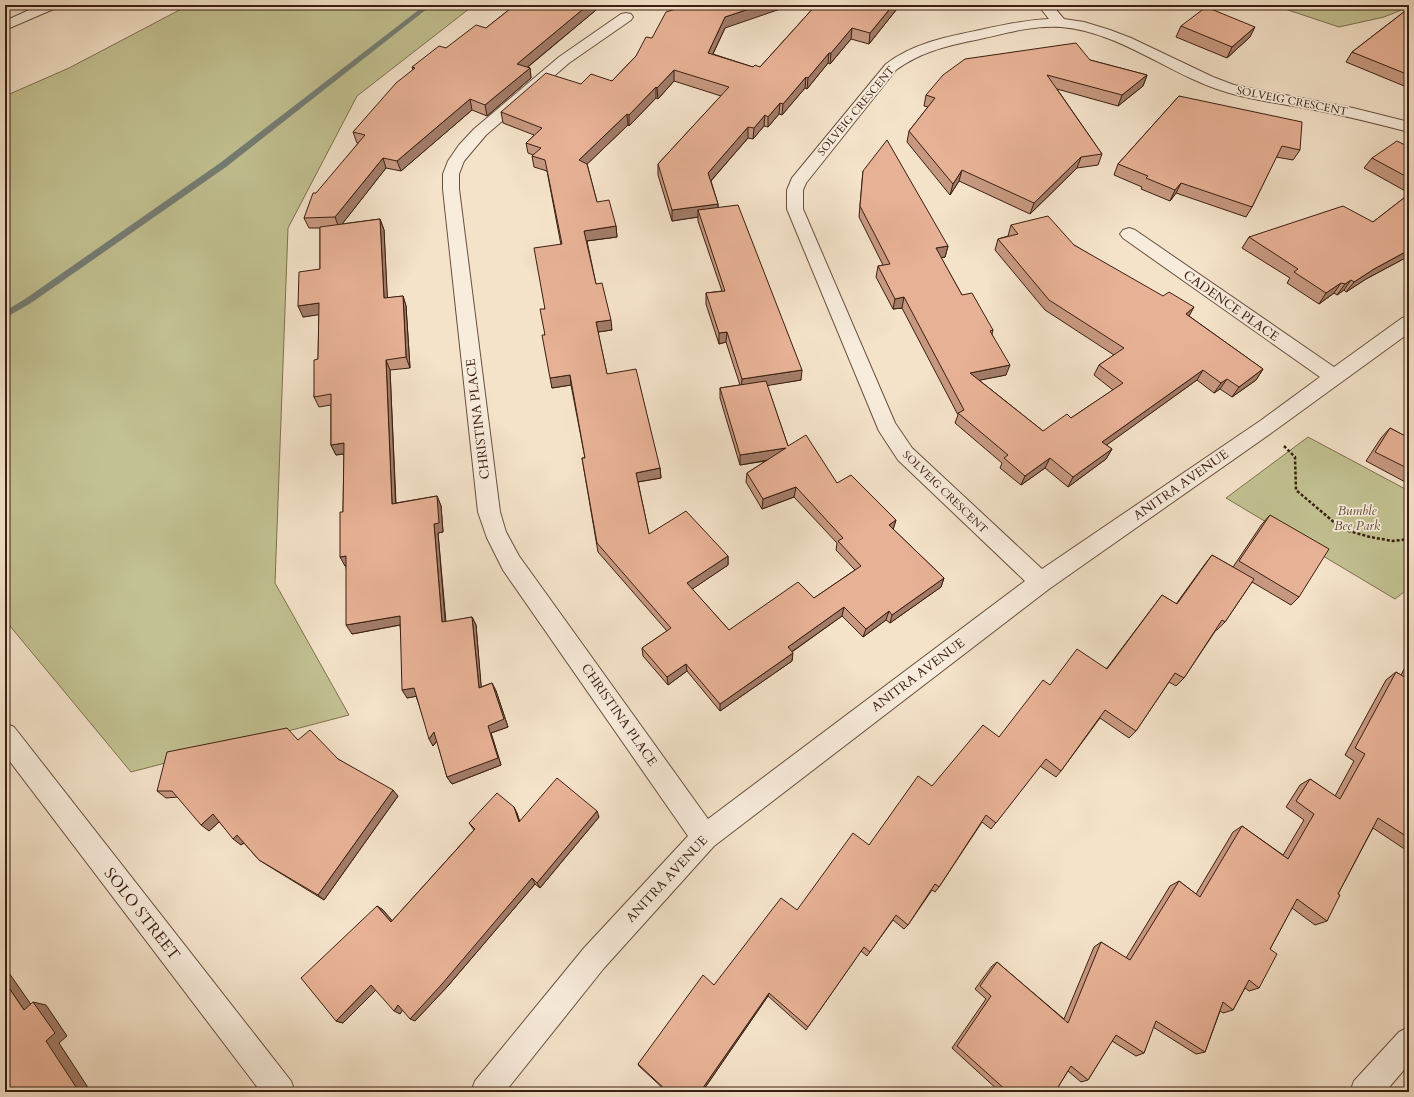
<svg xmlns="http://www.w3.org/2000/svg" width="1414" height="1097" font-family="Cardo,serif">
<rect width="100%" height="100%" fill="#f4e2c9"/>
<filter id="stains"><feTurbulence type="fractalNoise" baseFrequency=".005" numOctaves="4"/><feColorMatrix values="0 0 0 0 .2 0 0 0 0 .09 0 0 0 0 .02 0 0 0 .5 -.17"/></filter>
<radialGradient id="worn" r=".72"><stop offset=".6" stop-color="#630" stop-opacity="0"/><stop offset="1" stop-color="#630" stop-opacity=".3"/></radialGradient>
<path fill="#c2c191" stroke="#7e7051" d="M189,5H474L357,96L288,228L275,583L349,715L131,772L5,620V96L69,68Z
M1273,5H1409V7L1384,17L1339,27Z
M1308,437L1409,491V588L1395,599L1226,498Z"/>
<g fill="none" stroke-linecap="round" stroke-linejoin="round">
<path fill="#757e75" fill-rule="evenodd" d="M425,5H432L226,167L31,303L5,318V311L25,299L220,163Z"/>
<g stroke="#68503f" stroke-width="2">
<path id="minor" d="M1038,5H1052L1064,19L1084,22L1110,30L1131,38L1213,77L1234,85L1353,108L1409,122V132C1378,124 1347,116 1315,110C1285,104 1255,101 1226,92C1169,75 1121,32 1061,27C1034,25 1006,33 980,39C950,45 922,51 896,70L806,183L803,190V209L895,423L912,448L1042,569L1260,421L1320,377L1123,238L1120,234L1123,230L1129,228L1135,230L1334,367L1402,318L1409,316V333L1274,431L1049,589L714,846L604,968L505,1092H471L475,1081L584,948L688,836L503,570L487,538L478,512L443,189V174L448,161L459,145L474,129L559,57L621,14L626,13L631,14L633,17L631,20L569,63L486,135L464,161L459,174V189L500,512L506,532L519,556L708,819L1025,581L898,460L879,431L787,209V190L792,178L886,64C914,43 946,37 980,30C1003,25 1025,20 1049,19Z
M5,723L14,727L291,1081L295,1092H261L5,755Z"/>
</g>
<g stroke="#68503f" stroke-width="2">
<path id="tertiary" d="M40,5H58L56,8L5,30V21Z
M1409,1027V1064L1385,1092H1350L1354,1081L1399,1032Z"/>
</g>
<path stroke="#3a1f11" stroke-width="2" stroke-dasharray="2 1.5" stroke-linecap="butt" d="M648,8L655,5"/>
<path stroke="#3a1f11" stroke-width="2.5" stroke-dasharray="3 2" stroke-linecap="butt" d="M1284,446L1295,457L1296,490L1342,529L1370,537L1393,541L1409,539"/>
<use href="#minor" fill="#f8ecdc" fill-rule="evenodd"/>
<use href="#tertiary" fill="#f8ecdc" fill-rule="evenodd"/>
</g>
<path fill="#c79880" stroke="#3a1f11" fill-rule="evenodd" d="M515,5H602L528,67L530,68L531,78L487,116L472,110L401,171L386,168L342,224L380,219L384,230L387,298L403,296L406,306L410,368L390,370L396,503L437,496L441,506L443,532L438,533L446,622L472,617L476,625L481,687L492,683L496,691L508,727L491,733L501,765L452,784L447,777L437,741L433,746L416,696L407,698L400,625L352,634L346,566H345L343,512L344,454L336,455L331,445V405L319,407L314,397L318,359L319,314L303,317L320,269V228H309L304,218L358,143H357L353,132L413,70L412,67L446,48L486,28Z
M816,5H900L869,44L851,39L830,64L828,63L807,89L805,88L782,115L779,114L768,127L764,126L753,139L748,138L711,181L718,204V207L801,380L767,385L788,446L837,483L896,520L893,529L944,578L941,587L890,623L886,620L863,637L842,616L792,652V661L720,711L687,671L668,685L643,656L642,648L667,631L598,552L582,458H585L571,385L552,388L545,335V309L561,245L547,171L534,167L532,156L533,155L528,153L526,143L534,135L503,123L501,112L581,84L612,81L636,56L652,38L725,28L713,54L753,67H760ZM674,81L721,96L658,164V175L672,221L698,217V221L722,291L706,293V304L719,344L726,342L740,385L720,388V398L740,465L766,461L747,473L746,482L762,509L794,497L837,543L836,550L855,570L814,598L729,630L692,589L728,565V556L649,534L638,482L661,478L660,468L607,374L598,332L612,330L596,284L587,241L617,237L616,226L597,202L587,164L628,125L629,126L656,98L658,99Z
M1409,8V88L1346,62L1352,52Z
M1181,26L1250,37L1227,58L1176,37Z
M1090,60L1147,75L1143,86L1118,106L1057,89L1102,154L1098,165L1077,168L1030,214L959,181L950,195L907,142L909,131L928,107L924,106L926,95Z
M1179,96L1300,150L1293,160L1276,157L1252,207L1246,217L1176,193L1170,201L1141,189L1142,187L1114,175L1118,164Z
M1409,147V193L1364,168L1372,158Z
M863,171L948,246L945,257L941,258L962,295L993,330L992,334L1006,375L979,380L1043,431L1071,418L1113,390L1094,375L1099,365L1114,355L1045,310L995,250L998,239L1008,236L1011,225L1074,245L1189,316L1263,369L1256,380L1232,397L1220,389L1214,393L1197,380L1106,445L1112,449L1106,459L1068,487L1045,468L1021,485L1000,468L1002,463L955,423L958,415L902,308L893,309L876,277L878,266L883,265L859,217L862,182Z
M1409,194V256L1366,279L1346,292L1344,290L1337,295L1334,293L1319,304L1287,283L1290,278L1242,248L1249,237L1373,222Z
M1390,428L1409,438V484L1366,461L1381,438Z
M1270,515L1299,597L1291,605L1252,582L1225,622L1217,630H1216L1184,678L1176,686L1169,682L1136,731L1129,738L1100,718L1061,771L1056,777L1040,766L991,829L982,822L939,887L935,892L932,890L908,925L904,929L893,920L867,956L861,951L806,1030L768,996L702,1092H667L639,1066L638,1064L714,985L869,845L932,786L999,737L1050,685L1107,668L1162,595L1176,604L1205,564L1212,555L1233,567L1262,524Z
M1409,660V852L1373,828L1338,894L1327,921L1315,925L1292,908L1270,949L1259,988L1249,991L1245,988L1233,1010L1223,1013L1220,1011L1205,1052L1196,1054L1153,1027L1144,1053L1136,1056L1112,1041L1088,1080L1081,1082L1068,1071L1055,1092H1000L952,1048L986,999L975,989L992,966L997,962L1064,1019L1094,947L1101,942L1126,958L1170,886L1179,881L1196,894L1233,832L1242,826L1283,855L1304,820L1286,807L1300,785L1310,779L1335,796L1354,761L1345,755L1386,680L1396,672L1401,675Z
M298,740L338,759L398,796L324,900L267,865L259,860L244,843L241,845L219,822L209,831L178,797L166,798L157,791Z
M517,813L519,821L599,817L540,888L535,884L447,987L415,1021L402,1010L400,1014L376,990L343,1023L336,1021L377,906L383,910L392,921L474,830L469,823Z"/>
<path fill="#a27c68" stroke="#3a1f11" d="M588,5H602L519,74L517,64Z
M761,5H792L725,28L708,64V53L725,17Z
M893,5H900L869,44L870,33Z
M1255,27L1250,37L1227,58L1232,47Z
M852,28L851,39L830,64L831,53Z
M829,53L828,63L807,89L808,78Z
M530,68L531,78L487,116L485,105Z
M674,70V81L658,99L657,88Z
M1147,75L1143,86L1118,106L1122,95Z
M806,77L805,88L782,115L783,104Z
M656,87V98L629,126V115Z
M470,99L472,110L401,171L397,161Z
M780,103L779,114L768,127V117Z
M627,114L628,125L580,171L579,160Z
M765,115L764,126L753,139L754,128Z
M748,127V138L708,184V173Z
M1081,157L1077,168L1030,214L1034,203Z
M383,158L386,168L339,228L335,217Z
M962,170L959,181L950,195L953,184Z
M1181,183L1176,193L1170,201L1175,190Z
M718,204V215L698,210V217L672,221V210Z
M380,219L384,230L388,309L384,298Z
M616,226L617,237L586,241L584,231Z
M948,246L945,257L933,259L936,248Z
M1409,250V256L1366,279L1346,292L1354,282L1374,269Z
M1351,280L1344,290L1337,295L1345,284Z
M1341,283L1334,293L1319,304L1326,293Z
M403,296L406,306L410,368L406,357Z
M904,297L902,308L893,309L895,299Z
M319,303L324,314L303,317L298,306Z
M1194,307L1188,318L1186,314Z
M611,320L612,330L598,332L596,322Z
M727,332L726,342L719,344V333Z
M386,360L390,370L396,513L392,504Z
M1010,365L1006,375L966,383L970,373Z
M1263,369L1256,380L1232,397L1239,387Z
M802,370L801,380L741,390L742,379Z
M1203,370L1197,380L1097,452L1102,442Z
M570,375L571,385L552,388L550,378Z
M1227,379L1220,389L1214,393L1221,383Z
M344,443L349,453L336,455L331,445Z
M786,448L785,457L740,465V455Z
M1112,449L1106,459L1068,487L1073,477Z
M1050,458L1045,468L1021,485L1025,476Z
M660,468L661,478L637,482L636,473Z
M796,487L794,497L762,509L763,499Z
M437,496L441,506L443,532L438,533L446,631L442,622L434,524Z
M896,520L893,530L889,525Z
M346,556L351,565L345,566L340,557Z
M728,556V565L688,592L687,583Z
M944,578L941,587L890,623L892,615Z
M844,607L842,616L787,655L788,647Z
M889,611L886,620L863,637L866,629Z
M400,616L405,624L352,634L346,625Z
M472,617L476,625L482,696L479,688Z
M793,653L792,661L720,711V704Z
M686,664L687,671L668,685L667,677Z
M492,683L496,691L508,727L491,733L501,765L452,784L447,777L488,726Z
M414,688L418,696L407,698L402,690Z
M434,732L438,739L433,746L429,739Z
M393,790L398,796L324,900L318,895Z
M514,807L517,813L522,828L519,822Z
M597,811L599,817L540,888L537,883Z
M213,814L221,820L209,831L201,825Z
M237,835L245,841L241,845L233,839Z
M532,878L535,884L447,987L415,1021L410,1019Z
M377,906L383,910L397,926L391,922Z
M5,972L9,973L37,1013L24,1010L5,982Z
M371,985L378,988L343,1023L336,1021Z
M769,993L768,996L702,1092H700Z
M33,1002L46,1005L67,1036L59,1043L89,1089L85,1092H71L46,1041Z
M398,1005L404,1008L400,1014L394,1011Z"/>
<path fill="#e7b195" stroke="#3a1f11" d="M515,5H588L517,64L530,68L485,105L470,99L397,161L383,158L335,217L304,218L313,193H316L365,135L353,132L396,83L415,68L412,67L439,46L446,48L476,25L486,28Z
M688,5H761L725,17L708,53L753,67L755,65L760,67L816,5H893L870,33L852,28L831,53H829L808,78L806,77L783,104L780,103L768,117L765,115L754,128L748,127L708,173L718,204L672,210L658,164L729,87L674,70L657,88L656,87L629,115L627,114L579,160L587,164L597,202L609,200L616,226L584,231L596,284L602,283L611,320L596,322L607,374L636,369L660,468L636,473L649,534L686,511L728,556L687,583L729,630L798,582L814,598L861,566L838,541L843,538L796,487L763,499L747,473L786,448L740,455L720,388L766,381L788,446L806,435L837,483L851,475L896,520L889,525L944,578L892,615L889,611L866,629L844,607L788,647L793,653L720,704L686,664L667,677L642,648L671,628L597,543L582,458H585L570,375L550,378L542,335H545L540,309H545L534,248L562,244L545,160L532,156L541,148L526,143L542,128L501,112L546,73L581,84L591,74L612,81L636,56L646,37L652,38L666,12Z
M1206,7L1255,27L1232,47L1181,26Z
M1409,8V75L1352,52Z
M1076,43L1090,60L1147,75L1122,95L1047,75L1102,154L1081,157L1034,203L962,170L953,184L909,131L935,98L926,95L943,75L965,59Z
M1179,96L1302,122L1300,150L1282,146L1252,207L1181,183L1175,190L1146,178L1148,176L1118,164Z
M887,140L948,246L936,248L962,295L972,293L993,330L990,331L1010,365L970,373L1043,431L1067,414L1071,418L1123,383L1099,365L1124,348L1049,300L998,239L1018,234L1011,225L1048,216L1074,245L1163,296L1169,292L1194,307L1186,314L1263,369L1239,387L1227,379L1221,383L1203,370L1102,442L1112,449L1073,477L1050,458L1025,476L1004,458L1008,455L958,413L964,410L904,297L895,299L878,266L890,264L860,206L863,171Z
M1397,141L1409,147V178L1372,158Z
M1409,194V250L1374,269L1354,282L1351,280L1345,284L1341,283L1326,293L1294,272L1298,269L1249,237L1343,206L1373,222Z
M738,205L802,370L742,379L727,332L719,333L706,293L725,291L698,210Z
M380,219L384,298L403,296L406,357L386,360L392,504L437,496L439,523L434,524L442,622L472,617L479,688L492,683L504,719L488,726L498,758L447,777L434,732L429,739L414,688L402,690L400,616L346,625V556L340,557V512H343L344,443L331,445V394L314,397V360L318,359L319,303L298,306L299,272L320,269V227Z
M1390,428L1409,438V469L1375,452Z
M1270,515L1329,549L1299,597L1239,561Z
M1212,555L1254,579L1225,622L1222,620L1184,678L1175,673L1136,731L1105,710L1061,771L1046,759L996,823L986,815L939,887L935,884L908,925L896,915L870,952L864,947L808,1027L769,993L700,1092H668L638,1064L703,975L714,985L781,898L797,910L853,833L869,845L918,776L932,786L983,725L999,737L1043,680L1050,685L1077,649L1107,669L1162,595L1177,604Z
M1396,672L1406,678L1409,673V838L1378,818L1338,894L1340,895L1327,921L1297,899L1270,949L1277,954L1259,988L1249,980L1233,1010L1223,1002L1205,1052L1156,1021L1144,1053L1116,1035L1088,1080L1071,1066L1055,1092H1008L957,1046L991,996L980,986L997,962L1068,1023L1101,942L1130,960L1179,881L1200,897L1242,826L1288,859L1314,814L1296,801L1310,779L1340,799L1365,754L1355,748Z
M287,728L298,740L310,730L338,759L393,790L318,895L259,860L237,835L233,839L213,814L201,825L172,791H157L167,752Z
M557,778L597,811L537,883L532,878L442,984L410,1019L398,1005L394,1011L371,985L336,1021L301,978L377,906L391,922L475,829L469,823L497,793L514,807L519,822Z
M5,982L24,1010L33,1002L55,1033L46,1041L76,1087L71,1092H5Z"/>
<g text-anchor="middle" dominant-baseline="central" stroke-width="3.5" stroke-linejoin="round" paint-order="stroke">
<g font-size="11" fill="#3a1f11" stroke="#f8ecdc">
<text transform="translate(1292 101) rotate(11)">SOLVEIG CRESCENT</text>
<text transform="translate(856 111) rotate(-50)">SOLVEIG CRESCENT</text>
<text transform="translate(945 492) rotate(44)">SOLVEIG CRESCENT</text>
</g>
<g font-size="13" fill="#3a1f11" stroke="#f8ecdc">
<text transform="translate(1231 306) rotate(35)">CADENCE PLACE</text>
<text transform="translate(478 419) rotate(-97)">CHRISTINA PLACE</text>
<text transform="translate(1181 485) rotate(-35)">ANITRA AVENUE</text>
<text transform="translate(918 675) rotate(-37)">ANITRA AVENUE</text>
<text transform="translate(619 715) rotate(55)">CHRISTINA PLACE</text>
<text transform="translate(667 879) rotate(-47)">ANITRA AVENUE</text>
</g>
<g font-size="13" font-style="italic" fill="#635037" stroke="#f8ecdc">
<text x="1357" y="511">Bumble<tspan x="1357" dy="15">Bee Park</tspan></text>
</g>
<g font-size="16" fill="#3a1f11" stroke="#f8ecdc">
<text transform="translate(142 914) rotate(52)">SOLO STREET</text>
</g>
</g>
<rect width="1414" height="1097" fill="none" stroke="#f4e2c9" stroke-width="20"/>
<rect x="6" y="6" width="1402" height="1085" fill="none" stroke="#3a1f11" stroke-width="2"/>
<rect x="10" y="10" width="1394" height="1077" fill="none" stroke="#3a1f11"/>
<rect width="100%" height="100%" filter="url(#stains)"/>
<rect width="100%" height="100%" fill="url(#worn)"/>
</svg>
